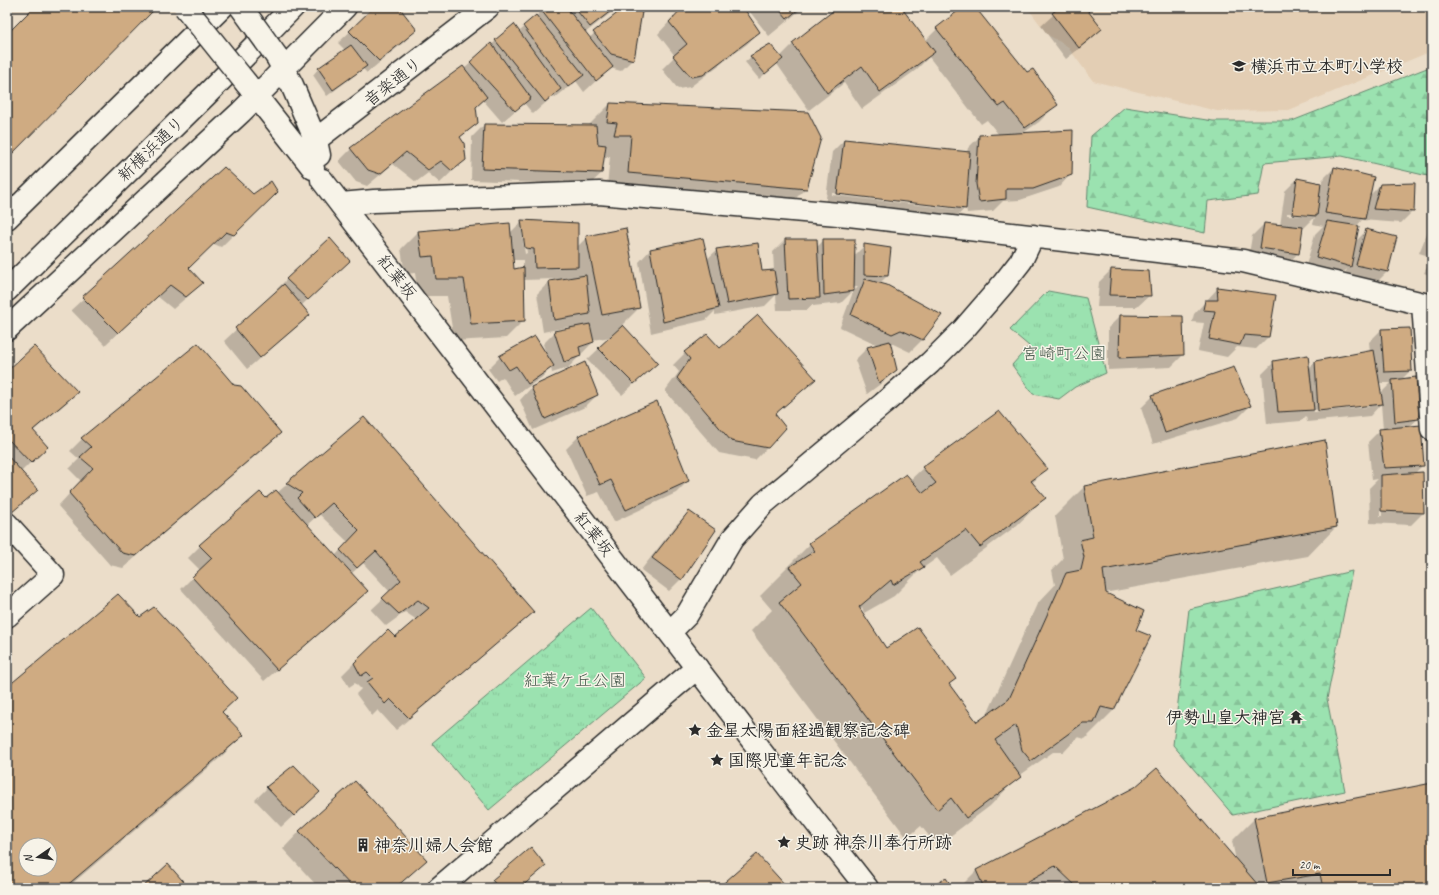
<svg xmlns="http://www.w3.org/2000/svg" width="1439" height="895" font-family="Caveat,'Klee One',sans-serif">
<defs>
<pattern id="forest-firs" width="22" height="20" patternUnits="userSpaceOnUse"><rect width="22" height="20" fill="#9be2b0"/><path d="M5 1l3.5 6h-7zM16 11l3.5 6h-7z" fill="#86c298"/></pattern>
<pattern id="park-tufts" width="24" height="20" patternUnits="userSpaceOnUse"><rect width="24" height="20" fill="#9be2b0"/><path d="M3 7l-1-3M5 7V3M7 7l1-3M15 17l-1-3M17 17v-4M19 17l1-3" fill="none" stroke="#86c298"/></pattern>
</defs>
<rect width="100%" height="100%" fill="#ebddc9"/>
<filter id="ink" filterUnits="userSpaceOnUse"><feTurbulence type="fractalNoise" baseFrequency=".025" numOctaves="2"/><feDisplacementMap in="SourceGraphic" scale="8" xChannelSelector="R" yChannelSelector="G"/><feConvolveMatrix kernelMatrix="1 2 1 2 8 2 1 2 1" color-interpolation-filters="sRGB"/></filter>
<g filter="url(#ink)">
<path fill="#e3ceb4" d="M1027,7H1432V51L1289,110L1217,111L1093,81L1067,46L1048,35Z"/>
<path fill="url(#forest-firs)" stroke="#63866e" d="M1432,66V177L1342,156L1264,163L1258,195L1208,201L1205,233L1087,207L1091,136L1125,107L1213,121H1292Z
M1352,571L1327,699L1345,791L1233,815L1173,745L1189,609Z"/>
<path fill="url(#park-tufts)" stroke="#63866e" d="M1048,291L1086,298L1106,373L1075,387L1059,399L1033,394L1012,365L1029,346L1010,330Z
M591,608L646,678L489,810L432,743Z"/>
<path fill="#0003" fill-rule="evenodd" d="M376,7H398L416,30L404,42L367,73L363,69L327,96L313,75L318,69L345,50L338,43Z
M439,7H449L442,11Z
M546,7H618L585,33L589,38L624,9L633,59L621,71L610,68L584,92L576,81L555,98L553,96L533,114L524,103L502,122L483,100L475,108L477,123L466,133V131L456,140L465,159L440,183L428,173L416,182L393,164L367,186L356,182L339,161L351,149L463,67L464,69L514,25L519,32Z
M683,7H742L759,32L747,44L690,87L678,89L662,69L675,56L658,34Z
M746,7H804L769,36Z
M839,7H899L925,41L937,29L965,7H973L1027,73L1057,104L1039,122L1023,133L1071,174L1059,187L1020,200L1003,201L993,211L967,213L966,207L953,221L825,206L832,152L844,140L967,152L968,148L980,136L999,135L987,120L981,124L929,57L916,70L862,109L844,83L809,110L777,64L759,79L745,62L751,57H780L793,44ZM832,193L955,207V209L832,195Z
M1062,7H1084L1101,29L1089,41L1066,59L1041,26Z
M610,104L806,188L784,210L606,195L610,157H604L602,173L589,185L471,180L472,137L484,125L588,126Z
M1334,168L1369,196L1380,185L1413,211L1401,223L1362,220L1356,227L1355,242L1367,230L1396,237L1387,272L1375,284L1344,277L1347,269L1338,278L1305,269L1315,234L1323,226L1313,224L1315,217L1304,228H1302L1298,253L1286,266L1248,260L1252,236L1264,224L1280,226L1285,191L1297,179L1322,184V180ZM1287,213L1307,214V216L1287,215Z
M224,169L253,195L277,192L221,247L214,244L188,268L201,283L189,295L173,309L157,296L105,345L71,310Z
M1432,201V214L1427,213Z
M522,221L577,247L587,237L639,308L622,325L657,363L622,395L587,360L611,337L592,340L593,342L568,368L552,373L551,368L541,378L515,396L503,377L497,381L488,369L500,357L534,338L546,354L543,344L555,332L568,329V327L543,332L537,294L549,282L555,281V279L523,280L524,320L506,338L454,341L447,296H418L415,273L405,274L401,249L418,232L510,233ZM522,233H524L527,253L525,254ZM512,260H523V268L513,270Z
M1432,221V257L1419,253Z
M785,240L816,248L824,240L854,256L865,245L887,276L879,284L940,315L922,340L910,352L889,342L896,370L883,382L867,394L855,360L867,348L878,345L840,327L853,292L858,287H853V291L841,303L813,306V304L807,310H777L776,295L765,306L715,315V311L706,320L651,333L639,262L651,249L707,259L717,250L761,272L774,271L773,252Z
M1432,258V276L1424,273Z
M1111,270L1150,295L1137,307H1097L1099,282Z
M336,273L301,306L308,315L297,327L247,369L224,341L276,292L275,291L287,279Z
M1218,288L1268,337L1256,349L1237,347L1227,357L1198,351L1204,323L1192,322L1194,314Z
M1120,316L1182,317L1183,355L1171,367L1108,370V328Z
M1381,330L1411,370L1401,380L1418,419L1409,427L1423,465L1415,473H1422L1423,513L1411,525L1370,523L1369,488L1378,479L1372,480L1368,442L1380,430H1383L1381,404L1370,416L1307,422L1306,416L1301,421L1267,424L1262,374L1274,362L1308,369L1315,362L1370,352L1369,342ZM1378,383H1391L1380,394ZM1369,405V407L1314,412L1313,410ZM1380,486H1382V516H1380Z
M198,344L233,385L280,433L268,445L123,568L110,565L58,506L81,481L69,469L79,459L70,451L82,439Z
M720,349L814,379L774,415L768,447L755,460L719,453L665,391L679,372L673,365L685,353Z
M7,372L77,392L65,404L33,431L47,446L21,472L37,490L7,517Z
M532,387L597,395L585,407L533,430L520,400Z
M1153,396L1250,406L1238,418L1153,444L1141,408Z
M657,402L688,481L676,493L614,522L599,492L587,496L566,449L578,437Z
M364,418L532,612L520,624L396,730L378,710L372,716L356,694L361,689L355,683L349,687L342,675L354,663L395,638L417,620L405,612L386,626L371,610L390,592L363,563L351,574L367,591L355,603L264,681L181,589L200,570L188,558L200,546L260,494L266,500L277,493ZM319,514L348,542L335,556L307,525Z
M1324,441L1336,527L1308,556L1104,593L1135,631L1150,636L1114,710L1085,739L1078,737L1064,752H1053L1019,776L990,806L937,846L921,826L907,838L751,631L772,610L760,596L782,574L781,573L810,544L910,480L923,468L1047,469L1032,483L1045,498L1016,526L950,575L937,558L919,571L894,596L864,613L862,607L859,610L885,650L948,684L977,723L986,717L1037,604L1055,585L1052,570L1063,559L1055,516L1084,487Z
M689,512L681,579L669,591L641,570L677,524Z
M7,688L243,735L221,757L67,888H7ZM26,845H50V869H26Z
M1432,784V888H959L976,871L1136,788L1236,861L1232,841L1254,819Z
M267,788L306,804L281,827L255,800Z
M300,831L426,860L396,888H319L283,849Z
M545,866L520,888H488L487,886L493,881Z"/>
<path fill="#cfab82" stroke="#2b2b2b" fill-rule="evenodd" d="M34,7H149L153,11L7,159V34Z
M374,7H399L417,30L379,61L349,31Z
M545,7H566L613,67L596,81L541,10Z
M574,7H616L590,27Z
M683,7H743L760,32L703,75L691,77L673,56L687,44L669,22Z
M777,7H801L787,19Z
M838,7H901L935,52L880,92L862,66L827,93L792,43Z
M963,7H975L1027,72L1033,69L1058,105L1025,128L1005,103L999,107L936,28Z
M1060,7H1085L1102,29L1079,48L1052,13Z
M624,8L642,12L634,60L611,54L593,32Z
M536,15L584,75L568,87L523,26Z
M514,24L561,89L545,102L495,40Z
M491,43L531,98L515,111L470,62Z
M770,44L783,59L765,74L750,56Z
M351,45L367,66L333,90L318,68Z
M463,66L487,97L476,107L478,123L460,137L464,143L466,160L452,171L441,161L428,170L406,152L380,174L368,170L350,148Z
M610,103L808,112L821,138L807,189L628,173L631,135H614L617,123L607,122Z
M484,124L596,125L598,144L606,145L602,173L482,169Z
M1073,130L1072,175L1033,189H1006V199L979,202L976,184L979,135Z
M844,139L970,152L966,209L837,194Z
M224,167L253,194L271,181L278,192L234,235L226,232L189,268L203,283L186,297L170,285L118,333L82,297Z
M1334,167L1374,177L1365,219L1325,213Z
M1297,178L1321,183L1317,216L1292,214Z
M1415,183L1414,212L1373,209L1380,184Z
M521,220L578,223V267L535,268L534,249L525,248Z
M1327,221L1359,226L1351,267L1316,257Z
M510,223L514,269L524,267L525,321L471,324L464,279H436L433,256L422,257L418,231Z
M1264,223L1303,227L1299,254L1260,248Z
M626,228L640,308L602,315L586,236Z
M1366,229L1397,237L1388,272L1356,265Z
M330,238L350,261L308,300L286,279Z
M703,238L719,308L663,322L650,249Z
M785,239H817L820,298L788,299Z
M823,239H855L854,291L824,295Z
M758,243L762,271L774,270L778,294L727,304L716,249Z
M864,244L891,248L888,276L864,275Z
M1111,269L1149,271L1151,296L1109,295Z
M586,275L590,314L554,320L549,281Z
M865,279L887,285L942,315L923,340L901,330L892,334L851,315Z
M284,284L310,315L260,358L235,328Z
M1217,287L1276,295L1269,337L1244,335L1240,345L1209,339L1215,311L1203,310L1205,300H1218Z
M758,315L816,379L775,414L786,428L768,448L731,441L677,378L690,359L684,352L707,334L720,348Z
M1120,315L1183,316L1184,355L1119,358Z
M590,324L594,342L579,347L581,356L564,362L554,331Z
M623,325L658,363L634,384L598,348Z
M1410,328L1412,371L1384,372L1381,329Z
M535,336L554,366L528,384L516,366L509,370L499,356Z
M890,341L897,370L879,383L867,347Z
M198,343L234,385L241,386L281,433L136,556L122,553L69,493L93,468L80,457L91,447L81,438Z
M34,346L78,392L33,430L48,447L31,463L7,438V371Z
M1374,350L1383,404L1318,411L1315,361Z
M1308,355L1314,410L1278,412L1273,361Z
M585,362L598,395L545,419L531,387Z
M1234,367L1251,406L1165,433L1152,395Z
M1416,377L1419,419L1395,422L1392,380Z
M657,401L689,481L626,510L611,480L600,485L578,436Z
M999,411L1048,469L1031,481L1046,498L980,547L966,530L920,562L924,567L893,585L891,580L859,607L886,648L918,627L956,679L949,684L977,722L1009,699L1066,573L1081,570L1084,557L1080,540L1093,537L1084,486L1325,440L1337,527L1103,570L1106,593L1144,611L1136,630L1151,636L1114,710L1101,707L1094,723H1083L1031,761L1022,750L1016,725L995,740L1021,777L966,818L951,798L937,810L779,602L802,583L789,567L815,551L809,543L906,474L923,493L936,483L922,467Z
M364,417L534,612L409,718L390,699L385,704L367,682L373,678L367,672L361,676L354,663L388,630L395,637L429,608L418,600L399,614L382,598L401,580L376,551L357,568L340,550L359,530L332,503L315,518L297,498L302,493L286,483Z
M1421,425L1424,466L1384,468L1379,429Z
M7,455L38,490L11,513L7,508Z
M1423,472L1424,513L1381,511V475Z
M276,490L368,591L277,670L192,577L212,558L199,545L260,492L266,498Z
M689,511L716,530L682,580L652,558Z
M118,594L140,617L154,607L237,698L222,712L244,735L64,888H7V687ZM26,845H50V869H26Z
M294,765L320,792L294,816L266,787Z
M1157,768L1259,886L1256,888H1078L1055,866L1016,888H984L976,870L1135,787Z
M355,781L427,860L395,888H353L299,831Z
M1432,783V888H1323L1320,874L1267,883L1254,818Z
M531,847L546,866L520,888H499L492,880Z
M757,854L788,888H718Z
M168,864L189,888H142Z
M946,878L953,888H930Z"/>
<g fill="none" stroke-linecap="round" stroke-linejoin="round">
<g stroke="#2b2b2b" stroke-width="25">
<path id="street" d="M277,57L292,85L316,141L319,155
M246,83L313,168
M309,162L308,153L309,145L488,7
M341,204L374,201L599,193L849,215L1243,261L1432,306
M1423,304L1432,429
M7,524L53,575L7,616
M670,632L687,615L732,539L763,504L883,404L930,363L964,329L1003,284L1021,261L1033,236
M439,888L679,683L697,668"/>
</g>
<g stroke="#2b2b2b" stroke-width="25">
<path id="secondary" d="M322,180L799,801L867,888
M7,218L222,7
M7,290L206,95L293,7
M7,329L241,112L345,7"/>
</g>
<use href="#street" stroke="#f7f3e8" stroke-width="22"/>
<use href="#secondary" stroke="#f7f3e8" stroke-width="22"/>
<g stroke="#2b2b2b" stroke-width="25" stroke-linecap="butt">
<path id="street-bridge" d="M185,7L246,83
M241,7L277,57"/>
</g>
<use href="#street-bridge" stroke="#f7f3e8" stroke-width="22"/>
</g>
</g>
<defs>
<g id="school-bare" transform="scale(1.08)"><path d="M0-5L7-2L0 1L-7-2ZM-4 1L0 2.5L4 1V4Q0 6-4 4Z" fill="#2b2b2b" stroke="#f7f3e8" stroke-width="2.5" paint-order="stroke"/></g>
<g id="temple-bare" transform="scale(1.08)"><path d="M0-6L5-2H3V0L6.5 2.5H4V6H1.5V3h-3V6H-4V2.5H-6.5L-3 0V-2H-5Z" fill="#2b2b2b" stroke="#f7f3e8" stroke-width="2.5" paint-order="stroke"/></g>
<g id="sight-bare" transform="scale(1.08)"><path d="M0-6L1.8-2.2L6-1.7L2.9 1.2L3.7 5.4L0 3.3L-3.7 5.4L-2.9 1.2L-6-1.7L-1.8-2.2Z" fill="#2b2b2b" stroke="#f7f3e8" stroke-width="2.5" paint-order="stroke"/></g>
<g id="building-bare" transform="scale(1.08)"><path d="M-4-6H4V6H1V3H-1V6H-4ZM-2.5-4.3h1.7v1.8h-1.7ZM.8-4.3h1.7v1.8H.8ZM-2.5-1h1.7V.8h-1.7ZM.8-1h1.7V.8H.8Z" fill="#2b2b2b" stroke="#f7f3e8" stroke-width="2.5" paint-order="stroke"/></g>
</defs>
<g fill-rule="evenodd">
<use href="#school-bare" x="1239" y="66"/>
<use href="#temple-bare" x="1296" y="717"/>
<use href="#sight-bare" x="695" y="730"/>
<use href="#sight-bare" x="717" y="760"/>
<use href="#sight-bare" x="784" y="842"/>
<use href="#building-bare" x="363" y="845"/>
</g>
<g text-anchor="middle" dominant-baseline="central" stroke-width="3" stroke-linejoin="round" paint-order="stroke">
<g font-size="17" font-weight="bold" fill="#2b2b2b" stroke="#f7f3e8" text-anchor="start">
<text x="1250" y="66">横浜市立本町小学校</text>
<text x="1285" y="717" text-anchor="end">伊勢山皇大神宮</text>
<text x="706" y="730">金星太陽面経過観察記念碑</text>
<text x="728" y="760">国際児童年記念</text>
<text x="795" y="842">史跡 神奈川奉行所跡</text>
<text x="374" y="845">神奈川婦人会館</text>
</g>
<g font-size="17" fill="#2b2b2b" stroke="#f7f3e8">
<text transform="translate(393 82) rotate(-38)">音楽通り</text>
<text transform="translate(151 149) rotate(-44)">新横浜通り</text>
<text transform="translate(397 277) rotate(52)">紅葉坂</text>
<text transform="translate(594 534) rotate(52)">紅葉坂</text>
</g>
<g font-size="17" fill="#47594c" stroke="#f7f3e8">
<text x="1064" y="353">宮崎町公園</text>
<text x="575" y="680">紅葉ケ丘公園</text>
</g>
</g>
<rect width="1439" height="895" fill="none" stroke="#f7f3e8" stroke-width="24"/>
<rect x="12" y="12" width="1415" height="871" fill="none" stroke="#2b2b2b" stroke-width="1.5" filter="url(#ink)"/>
<g transform="translate(38 857) rotate(257)"><circle r="19" fill="#f7f3e8" stroke="#a5a39c"/>
<path d="M0-3L7 15L0 10L-7 15Z" fill="#2b2b2b"/>
<text y="-6" font-size="11" font-weight="bold" text-anchor="middle" fill="#2b2b2b">N</text>
</g>
<path d="M1293 869v6h97v-6" fill="none" stroke="#2b2b2b" stroke-width="2"/>
<text x="1299" y="869" font-size="12" fill="#2b2b2b" stroke="#f7f3e8" stroke-width="3" paint-order="stroke">20 m</text>
</svg>
